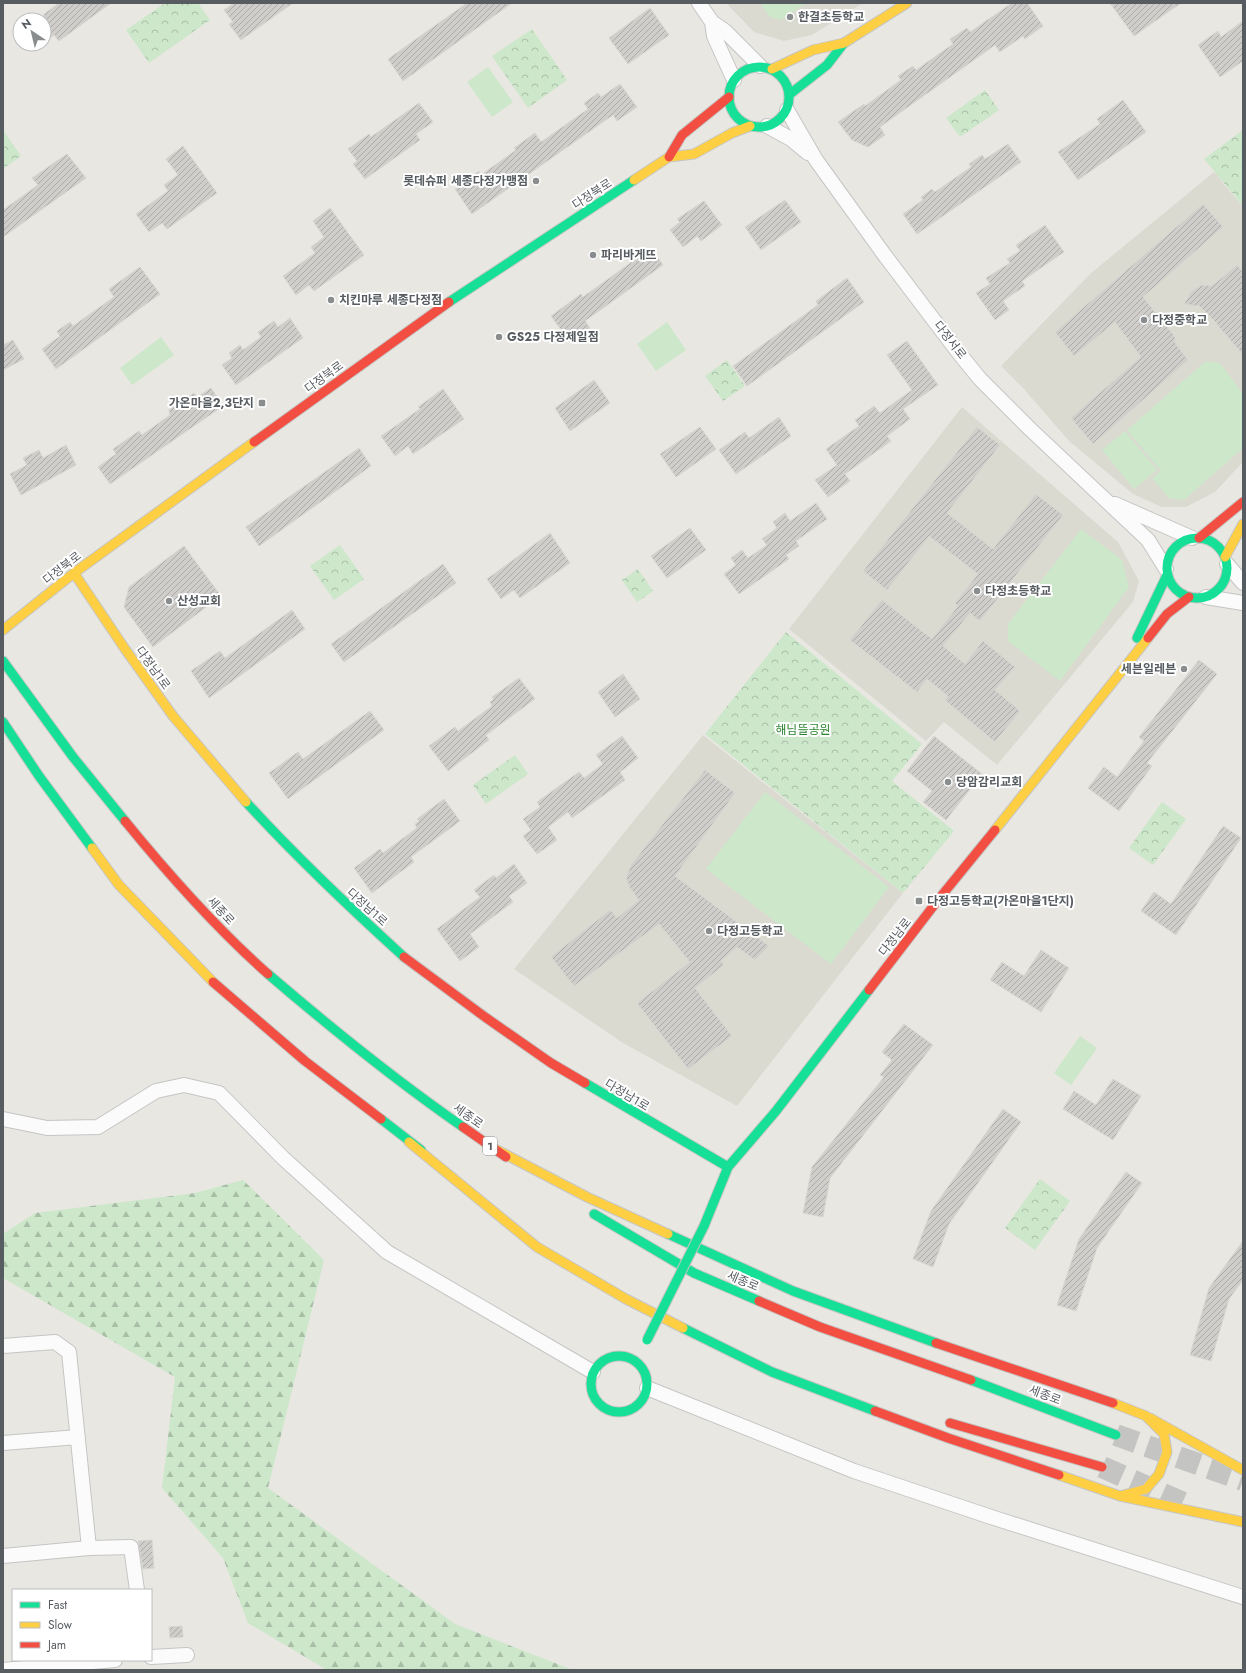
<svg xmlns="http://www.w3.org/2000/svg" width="1246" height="1673" font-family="Jost,'Noto Sans KR',sans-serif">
<defs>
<pattern id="forest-firs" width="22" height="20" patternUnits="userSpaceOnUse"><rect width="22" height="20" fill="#cde7ca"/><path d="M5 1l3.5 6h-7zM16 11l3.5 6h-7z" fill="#a9bea7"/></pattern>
<pattern id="park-crowns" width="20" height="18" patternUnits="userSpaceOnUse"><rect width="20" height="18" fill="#cde7ca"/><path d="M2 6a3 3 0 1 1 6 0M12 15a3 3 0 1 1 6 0" fill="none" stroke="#a9bea7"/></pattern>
<pattern id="building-hatch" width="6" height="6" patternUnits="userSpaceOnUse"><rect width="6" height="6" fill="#cfcecb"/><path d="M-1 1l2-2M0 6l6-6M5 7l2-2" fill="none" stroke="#abaaa8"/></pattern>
</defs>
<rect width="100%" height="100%" fill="#e8e7e2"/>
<path fill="#dbdad1" d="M726,3H863L812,35L784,41L754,32Z
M1214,172L1243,207V462L1215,492L1186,507H1162L1133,494L1069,441L1024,389L1001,366L1090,274Z
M962,407L1118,542L1139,581L1133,602L997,765L944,722L926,741L789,629Z
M703,735L903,893L737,1106L623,1043L514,969Z"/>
<path fill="#cde7ca" d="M760,3H806L781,20L770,17Z
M488,67L513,102L492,117L467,82Z
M667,322L686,350L656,371L637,344Z
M161,337L174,355L132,385L120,368Z
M1206,361L1220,363L1243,394V448L1184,500L1169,498L1152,478L1161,471L1127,430Z
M1125,431L1157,470L1134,489L1102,450Z
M1081,529L1122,560L1129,587L1060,681L1008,641V624Z
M765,792L889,887L831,964L706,869Z
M1080,1036L1097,1048L1071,1085L1054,1073Z"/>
<path fill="url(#forest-firs)" d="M243,1180L324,1260L268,1488L455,1624L573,1670H327L248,1623L223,1558L162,1488L175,1377L3,1278V1234L35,1213L195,1193Z"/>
<path fill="url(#park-crowns)" d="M165,3H198L210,20L149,63L126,30Z
M532,29L567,80L528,108L492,56Z
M985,90L999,110L960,137L946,118Z
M3,130L21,156L3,169Z
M1243,130V206L1204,159Z
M727,360L745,386L723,401L705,376Z
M340,545L364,579L334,600L310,566Z
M638,569L653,591L637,602L622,580Z
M786,632L922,744L892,781L954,831L903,893L705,734Z
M515,755L528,774L486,804L473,785Z
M1162,802L1186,819L1153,865L1129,848Z
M1040,1179L1070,1201L1035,1250L1005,1228Z"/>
<path fill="url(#building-hatch)" stroke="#d8d6d1" d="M59,3H111L59,41L54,35L44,42V14Z
M234,3H293L241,40L229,24L233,22L224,10Z
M467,3H512L403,81L388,59Z
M1012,3H1027L1043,26L1025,39L1023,36L1000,52L995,45L880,127L885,135L868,147L852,140L838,122L864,104L865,106L901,80L898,76L913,66L916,70L953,44L950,39L967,28L970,32Z
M1110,3H1181L1134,36Z
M650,8L669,35L628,64L609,38Z
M1243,21V61L1220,77L1198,45L1218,31L1221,37Z
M620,84L637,107L617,121L613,115L472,214L455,189L479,171L481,175L516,150L514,148L535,133L541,142L588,109L584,103L598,93L601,97Z
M1123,100L1146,132L1078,180L1058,152L1100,124L1097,119Z
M419,103L433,122L416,134L420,140L365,179L353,164L357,161L348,149L369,134L371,137Z
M1008,144L1021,162L917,234L903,214L923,200L921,197L932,189L935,192L971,167L969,164L982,155L985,159Z
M183,146L217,193L167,229L162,223L149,232L136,214L168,191L164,185L178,175L166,159Z
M67,154L86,178L3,237V210L38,185L32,178Z
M785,200L801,222L761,250L745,227Z
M704,201L722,225L701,241L697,236L683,247L670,230L680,222L677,219Z
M1203,204L1223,227L1143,297L1175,337V343L1188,360L1093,444L1071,418L1141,357L1115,322L1074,356L1055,332Z
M330,208L364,255L314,291L309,285L296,295L283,276L315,253L311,247L324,237L313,221Z
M1045,225L1064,252L1022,281L1025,286L1003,301L1009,310L995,320L976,293L990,284L986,278L1010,263L1007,259L1020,251L1016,245Z
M651,248L663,265L585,321L590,328L570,342L551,316L581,294L583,297Z
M1237,265L1243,272V355L1210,316L1199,306L1184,304L1191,292L1201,285L1212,286Z
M140,267L160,294L56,369L42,349L60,336L57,331L70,322L73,326L114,297L109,289Z
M847,278L864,302L747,386L733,366L818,305L816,301Z
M290,318L303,338L236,385L222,365L232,358L229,353L240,345L243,350L261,337L258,332L274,321L278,327Z
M13,340L24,359L3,370V345Z
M907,341L938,385L903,409L910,419L887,436L891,441L845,474L850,481L828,497L815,480L837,465L826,449L859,426L855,420L874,406L880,413L912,390L887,355Z
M594,380L610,403L570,431L555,408Z
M211,388L223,406L110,484L98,467L116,454L113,449L139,431L142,435L170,415L169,410L194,393L197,397Z
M443,389L464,419L413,454L408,446L395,456L381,436L420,409L418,407Z
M779,417L791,436L736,474L719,450L745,432L749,438Z
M700,427L716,449L676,477L660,454Z
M977,427L1000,445L947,513L993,549L1036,494L1063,515L980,621L970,613L943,646L965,664L983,641L1015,667L995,690L1020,711L995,742L945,700L948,696L927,679L917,692L850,640L882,600L932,639L958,606L955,603L978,574L929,536L887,590L863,571Z
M66,445L76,465L21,495L10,474L27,465L23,458L39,450L43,458Z
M359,448L371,466L259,546L246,527Z
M816,503L827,519L796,541L799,546L786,555L789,559L739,594L724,574L736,565L731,558L742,550L748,558L767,545L762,539L777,528L773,522L785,513L790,521Z
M690,528L706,550L667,578L651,556Z
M550,533L570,563L520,598L514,590L501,599L487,579Z
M184,546L221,596L153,647L124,607L129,587Z
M443,564L456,583L344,662L331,644Z
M292,610L305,629L209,698L191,671L220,651L225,658Z
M1199,660L1217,674L1147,763L1152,766L1119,811L1088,788L1104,767L1117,777L1144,741L1139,737Z
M623,674L640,699L615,717L598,692Z
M519,678L535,699L486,735L489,740L448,771L429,746L455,727L458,731L492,706L490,702L494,699L492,697Z
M370,711L384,730L288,799L269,773L298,752L303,759Z
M622,736L638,758L620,772L625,780L572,818L568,812L548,827L557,840L537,854L523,836L531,830L523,819L540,807L537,802L579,772L584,778L603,764L596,755Z
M934,736L982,774L946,820L923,802L932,791L907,771Z
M705,770L735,793L675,876L769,946L755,960L737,947L721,961L724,965L695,988L732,1036L688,1069L637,1003L690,962L659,924L574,986L551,957L610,910L617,918L639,900L630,888L626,878L631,865Z
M444,799L460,821L411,857L414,862L372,893L354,868L380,849L383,853L417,828L415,824L419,821L417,819Z
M1223,826L1241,838L1176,935L1141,911L1154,892L1171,904Z
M514,864L527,883L509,896L513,902L470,934L479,947L460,961L437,929L480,897L474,890L494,875L496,878Z
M1041,950L1069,968L1041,1012L990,980L1002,962L1024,976Z
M904,1024L933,1045L830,1178L823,1217L803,1213L812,1167L884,1077L880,1075L892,1060L882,1052Z
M1113,1079L1141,1096L1113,1140L1063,1109L1074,1091L1096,1105Z
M1003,1109L1021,1122L949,1224L933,1267L913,1259L931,1211Z
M1126,1172L1142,1183L1097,1248L1076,1311L1057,1305L1079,1239Z
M1243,1241V1280L1229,1299L1211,1361L1190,1355L1209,1288Z
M152,1540L154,1568L143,1569L138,1541Z
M182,1626L183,1637L170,1638L169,1627Z"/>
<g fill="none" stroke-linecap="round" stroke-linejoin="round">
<path stroke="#c4c4c2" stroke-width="22" stroke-dasharray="22 11" stroke-linecap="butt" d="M1116,1435L1243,1480
M1102,1467L1190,1506"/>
<g stroke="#c4c5c4" stroke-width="16">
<path id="street" d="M699,3L712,22L714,36L734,80
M712,22L725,31L760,66
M787,110L816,160L886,257L958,352L980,379L1030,429L1148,540L1166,569
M767,126L791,139L808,153
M1115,504L1192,538
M1227,564L1243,583
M1206,597L1243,603
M3,1119L47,1128L98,1127L156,1091L184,1085L219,1093L283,1158L387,1252L593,1372
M3,1346L55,1342L69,1352L89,1548
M647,1388L854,1471L991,1517L1243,1597
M3,1443L78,1437
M3,1556L89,1548L131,1547L137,1590
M151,1657L187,1655
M3,1670L115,1660"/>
</g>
<g stroke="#c5c6c5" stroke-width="11">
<path id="fast" d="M729 97a30 30 0 1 1 60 0a30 30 0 1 1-60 0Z
M790,94L827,65L844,43
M449,302L634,180
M1167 568a30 30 0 1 1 60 0a30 30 0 1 1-60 0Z
M1137,638L1167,575
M3,661L73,757L125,821
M3,722L39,776L92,848
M246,802C296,857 349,907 404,957
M268,974C331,1028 395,1080 463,1127
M585,1083L728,1167
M381,1119L421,1150
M594,1214L694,1273L759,1301
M704,1226L728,1167L776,1111L869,990
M668,1234L793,1291L936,1343
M683,1328L772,1372L875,1411
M591 1384a28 28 0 1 1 56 0a28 28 0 1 1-56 0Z
M971,1380L1116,1435"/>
</g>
<g stroke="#c5c6c5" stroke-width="11">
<path id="slow" d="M772,69L813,50L844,43L907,3
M634,180L669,157L694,154L732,133L750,126
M1225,557L1243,524
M74,573L125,649L173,716L246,802
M3,630L74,573L254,442
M995,830L1148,638
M92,848L119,885L213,982
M409,1142L537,1247L626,1299L683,1328
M495,1149L587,1197L668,1234
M1150,1418L1243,1470
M1059,1475L1120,1496L1146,1489L1159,1474L1167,1452L1164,1434L1146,1416L1113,1403
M1120,1496L1243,1522"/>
</g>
<g stroke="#c5c6c5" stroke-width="11">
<path id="jam" d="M669,157L682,135L729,97
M254,442L449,302
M1199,538L1243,502
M1148,638L1167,614L1189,597
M125,821C169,875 216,928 268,974
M404,957L485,1017L551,1063L585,1083
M213,982L305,1061L381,1119
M869,990L938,900L995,830
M463,1127L506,1157
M759,1301L820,1327L971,1380
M936,1343L1113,1403
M875,1411L948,1438L1059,1475
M950,1423L1102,1467"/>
</g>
<use href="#street" stroke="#fcfbfb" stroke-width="14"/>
<use href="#fast" stroke="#16e098" stroke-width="9"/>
<use href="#slow" stroke="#ffcf43" stroke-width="9"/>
<use href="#jam" stroke="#f24e42" stroke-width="9"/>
<g stroke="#c5c6c5" stroke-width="11" stroke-linecap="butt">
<path id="fast-bridge" d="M647,1340L704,1226"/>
</g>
<use href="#fast-bridge" stroke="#16e098" stroke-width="9"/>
</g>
<g fill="#8a8d8e" stroke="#fff" stroke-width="1.5">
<circle cx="790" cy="17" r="4"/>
<circle cx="536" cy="181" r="4"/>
<circle cx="593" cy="255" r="4"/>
<circle cx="331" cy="300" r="4"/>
<circle cx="1144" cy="320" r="4"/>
<circle cx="499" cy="337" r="4"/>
<rect x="258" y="399" width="8" height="8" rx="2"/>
<circle cx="977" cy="591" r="4"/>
<circle cx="169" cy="601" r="4"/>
<circle cx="1184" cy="669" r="4"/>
<circle cx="948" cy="782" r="4"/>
<rect x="915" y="897" width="8" height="8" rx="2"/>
<circle cx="709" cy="931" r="4"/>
</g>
<g text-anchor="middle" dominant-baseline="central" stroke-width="4" stroke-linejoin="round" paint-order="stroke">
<rect fill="#fff" stroke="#898d90" stroke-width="1" x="483" y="1137" width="14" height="18" rx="3"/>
<g font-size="11" font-weight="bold" fill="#575c61">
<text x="490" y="1146">1</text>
</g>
<g font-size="12" font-weight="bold" fill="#575c61" stroke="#fff" text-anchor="start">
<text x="798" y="17">한결초등학교</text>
<text x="528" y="181" text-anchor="end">롯데슈퍼 세종다정가맹점</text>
<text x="601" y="255">파리바게뜨</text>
<text x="339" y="300">치킨마루 세종다정점</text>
<text x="1152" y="320">다정중학교</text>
<text x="507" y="337">GS25 다정제일점</text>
<text x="254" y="403" text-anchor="end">가온마을2,3단지</text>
<text x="985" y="591">다정초등학교</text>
<text x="177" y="601">산성교회</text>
<text x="1176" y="669" text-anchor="end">세븐일레븐</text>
<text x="956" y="782">당암감리교회</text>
<text x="927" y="901">다정고등학교(가온마을1단지)</text>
<text x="717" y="931">다정고등학교</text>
</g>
<g font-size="12" fill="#575c61" stroke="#fff">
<text transform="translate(592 194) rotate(-33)">다정북로</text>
<text transform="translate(950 340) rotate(52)">다정서로</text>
<text transform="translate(324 377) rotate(-36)">다정북로</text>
<text transform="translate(62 568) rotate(-38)">다정북로</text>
<text transform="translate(153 668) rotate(54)">다정남1로</text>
<text transform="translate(367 907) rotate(42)">다정남1로</text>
<text transform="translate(221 911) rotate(47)">세종로</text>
<text transform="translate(895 937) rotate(-52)">다정남로</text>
<text transform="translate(627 1095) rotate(31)">다정남1로</text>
<text transform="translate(468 1116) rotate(35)">세종로</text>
<text transform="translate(743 1281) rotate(23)">세종로</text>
<text transform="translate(1045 1395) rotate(21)">세종로</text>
</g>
<g font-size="12" fill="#2c8430" stroke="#fff">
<text x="803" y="730">해님뜰공원</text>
</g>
</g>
<rect width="1246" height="1673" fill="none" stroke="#575c61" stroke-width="8"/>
<rect x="12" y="1589" width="140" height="72" fill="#ffffff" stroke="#bcbec0"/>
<rect x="20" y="1602" width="20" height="6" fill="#16e098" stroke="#bcbec0"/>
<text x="48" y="1609" font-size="12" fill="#575c61">Fast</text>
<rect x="20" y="1622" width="20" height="6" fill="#ffcf43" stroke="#bcbec0"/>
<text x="48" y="1629" font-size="12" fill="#575c61">Slow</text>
<rect x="20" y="1642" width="20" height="6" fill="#f24e42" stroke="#bcbec0"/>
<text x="48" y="1649" font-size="12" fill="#575c61">Jam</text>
<g transform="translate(32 32) rotate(325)"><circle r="19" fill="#ffffff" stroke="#bcbec0"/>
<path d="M0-3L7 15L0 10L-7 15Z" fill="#8a8d8e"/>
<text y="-6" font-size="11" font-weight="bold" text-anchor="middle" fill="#575c61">N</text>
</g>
</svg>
